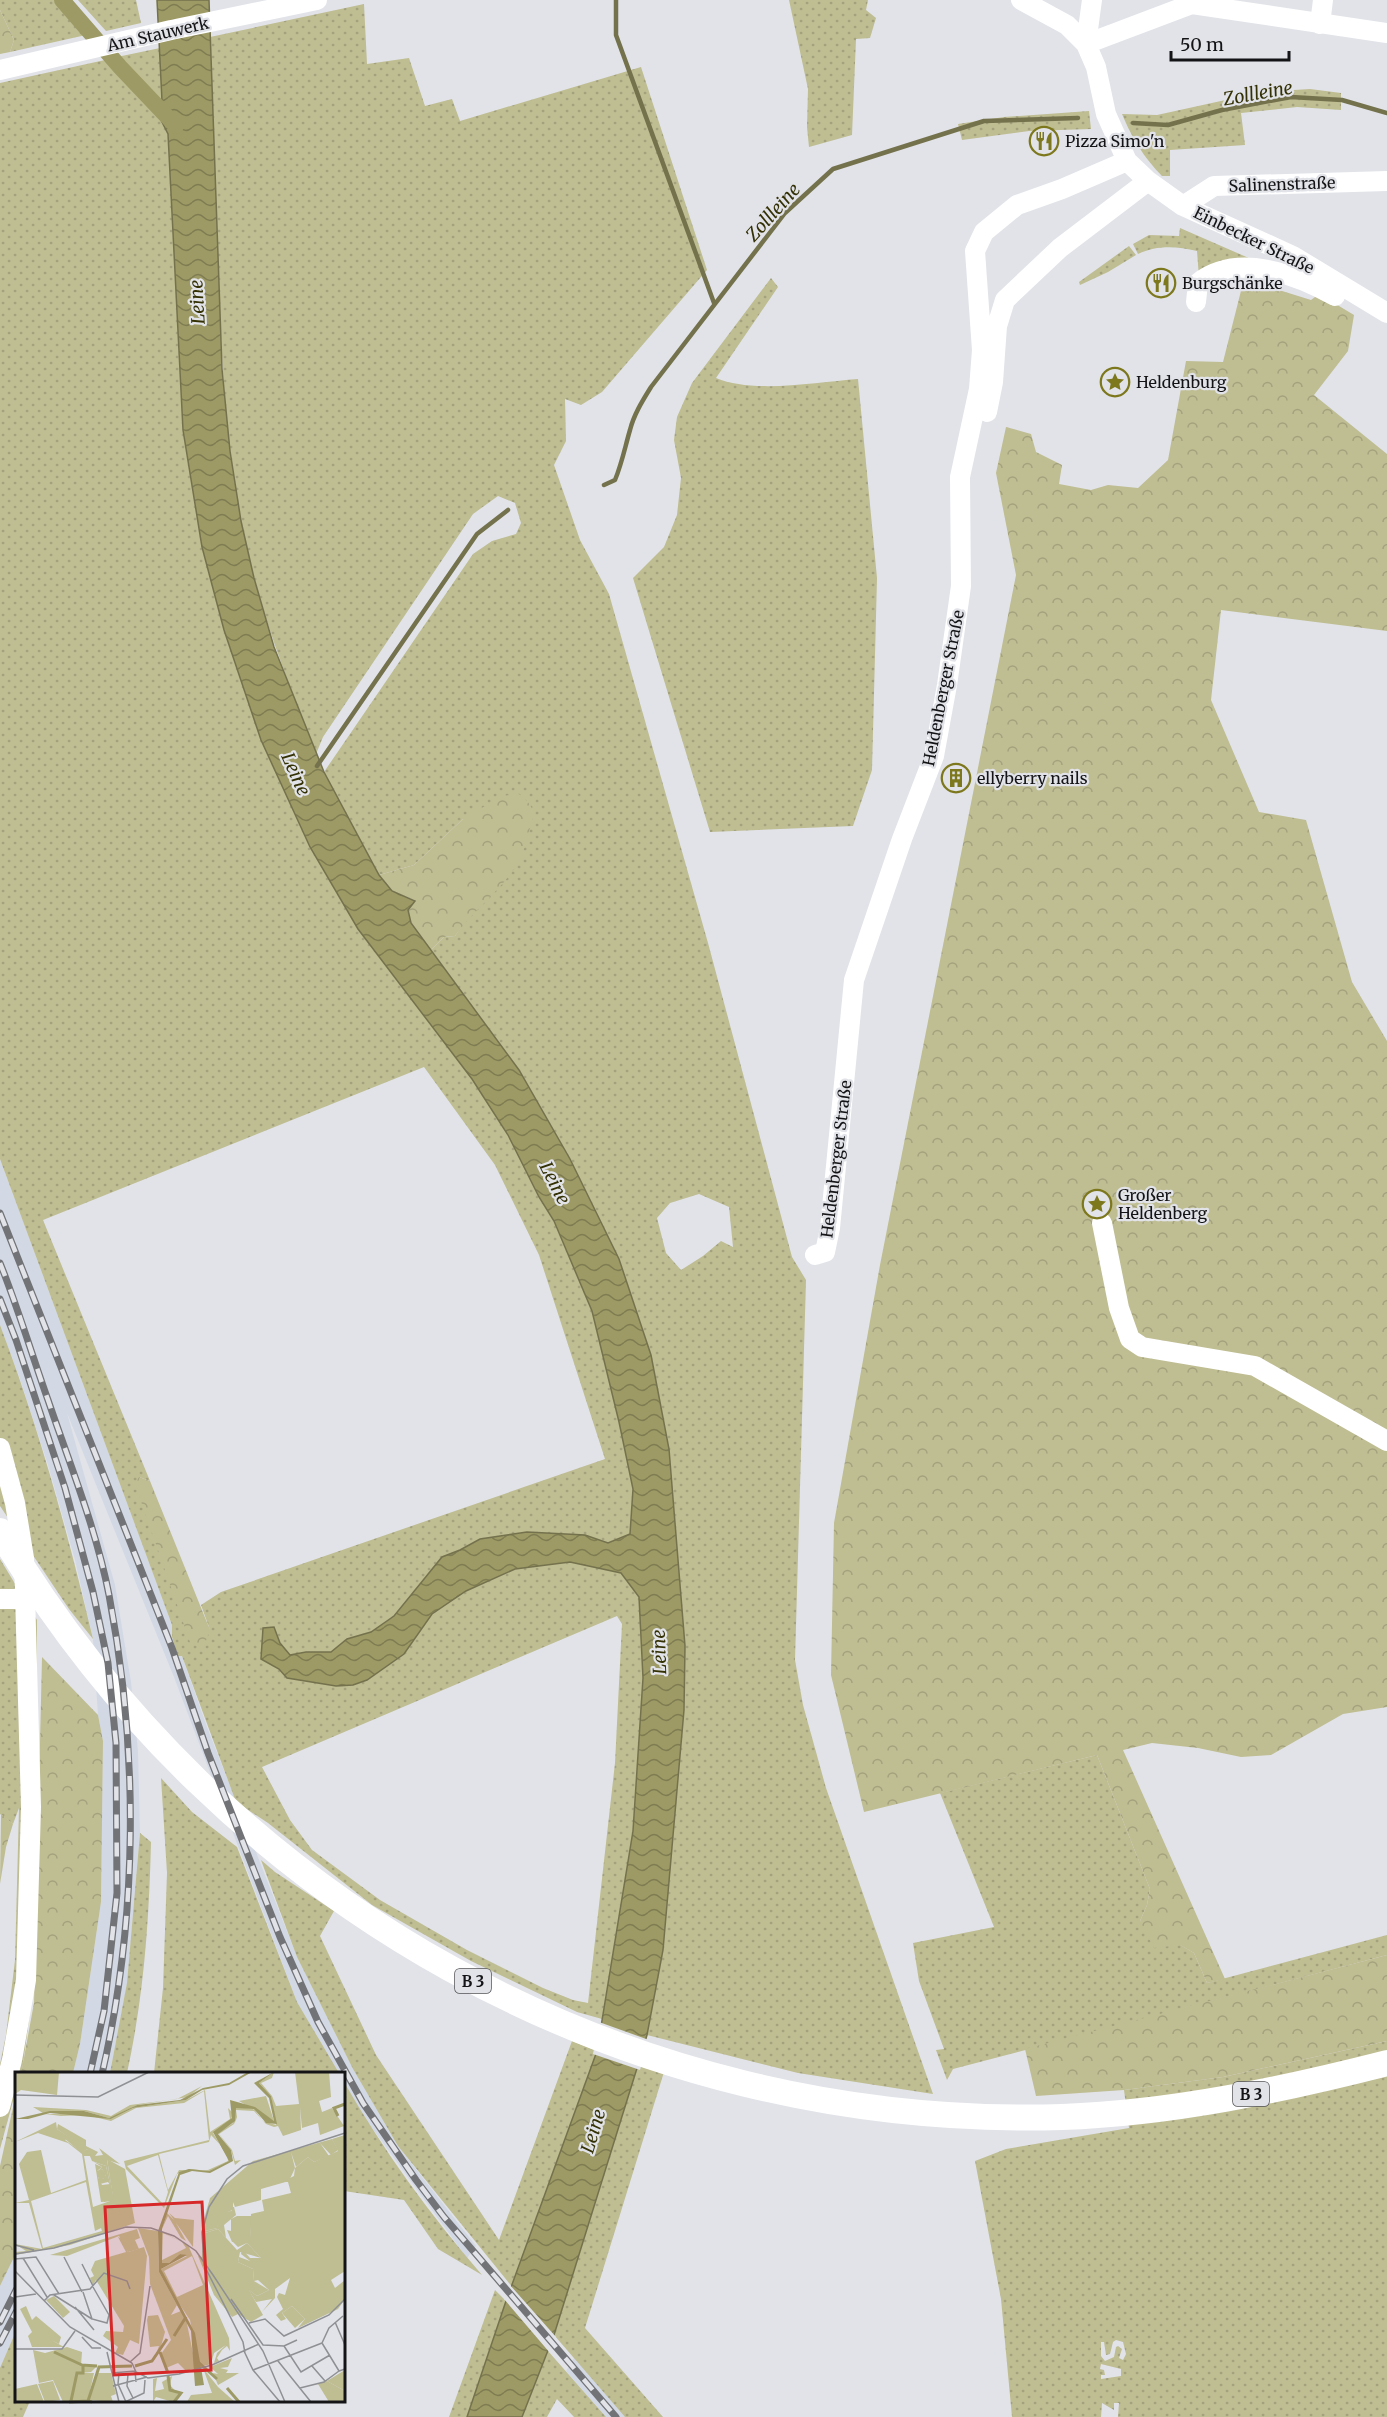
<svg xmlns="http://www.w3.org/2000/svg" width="1387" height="2417" font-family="Merriweather,serif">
<defs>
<pattern id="grass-dots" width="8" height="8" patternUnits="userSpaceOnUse" patternTransform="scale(1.5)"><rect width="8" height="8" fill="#bfbd92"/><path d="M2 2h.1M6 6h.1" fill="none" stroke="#a3a27d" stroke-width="1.8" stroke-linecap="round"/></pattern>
<pattern id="forest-crowns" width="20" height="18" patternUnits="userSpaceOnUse" patternTransform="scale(1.5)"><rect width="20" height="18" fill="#bfbd92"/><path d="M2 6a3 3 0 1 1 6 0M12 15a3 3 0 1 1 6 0" fill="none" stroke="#a3a27d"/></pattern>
<pattern id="water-waves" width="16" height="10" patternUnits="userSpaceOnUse" patternTransform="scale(1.5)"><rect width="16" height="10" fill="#9d9a65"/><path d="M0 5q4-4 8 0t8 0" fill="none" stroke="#7f7c52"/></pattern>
</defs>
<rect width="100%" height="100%" fill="#e1e3e8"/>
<path fill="#d2d8e4" d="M0,1159L172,1625V1637L178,1655L182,1656L207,1727L297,1957L353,2069L398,2146L476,2246L467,2258L364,2117L344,2082V2074L339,2073L297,2002L174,1677L67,1413L115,1585L131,1682L138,1751L140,1833L127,1984L110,2073H73L80,2044L101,1902L103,1741L98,1715L93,1639L75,1560L48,1465L20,1379L0,1325Z
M16,2253V2331L0,2368V2286Z
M574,2358L625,2417H606L566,2371Z"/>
<path fill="url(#grass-dots)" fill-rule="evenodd" d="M0,0H57L86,35L10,52L14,40L0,10Z
M78,0H136L141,23L106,31Z
M789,0H868L866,10L876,18L870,38L856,39L852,135L809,147L807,127L808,89Z
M364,4L367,64L409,58L425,106L452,99L460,121L641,67L707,270L602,392L581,405L565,399L566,441L554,465L580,540L609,594L708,943L792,1257L806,1280L795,1660L803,1705L826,1788L933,2094L798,2073L647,2035L663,1950L684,1710L685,1646L669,1449L651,1355L619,1259L570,1159L519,1070L431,950L444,937L455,936L467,918L497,888L463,819L414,865L379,875L324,772L473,554L492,541L516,534L521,523L515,503L498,496L473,514L323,737L316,754C286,677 256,602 241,521C224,434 221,347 218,259C215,185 213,111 210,37ZM699,1194L729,1207L733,1247L721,1241L703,1256L681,1270L666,1253L657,1218L670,1203Z
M160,48L162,101V107L117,57Z
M105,60L160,118L168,134L183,430L202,547L224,630L261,740L310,847L358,929L472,1079L508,1135L539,1197L554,1221L592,1311L619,1422L633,1489L630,1534L608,1543L584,1535L527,1532L480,1539L460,1550L442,1557L394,1616L371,1632L348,1639L331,1652H306L289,1655L280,1643L274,1627L263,1628L261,1659L279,1669L287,1678L336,1686L353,1685L404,1654L432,1614L466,1591L515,1569L570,1562L621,1573L639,1597L643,1678L633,1831L602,2019L577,2012L471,1961L372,1905L268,1823L236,1802L182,1656H178L172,1637V1625L0,1159V83ZM424,1067L495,1165L539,1255L605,1459L221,1592L201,1605L210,1630L139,1477L150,1481L43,1220ZM617,1616L622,1624L615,1763L588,2003L573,2000L543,1988L467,1950L380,1900L312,1850L290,1820L262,1767Z
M1310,89L1341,93V110L1297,107L1241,113L1245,145L1170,150V176H1162C1143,156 1133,140 1122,114L1157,115L1262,92Z
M1089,111L1091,129L1029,131L962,140L958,124L1004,117Z
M1180,228L1251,259L1199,277L1197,251C1176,246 1157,245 1138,254L1133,244L1149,235L1179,236Z
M1129,246L1136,255L1108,272L1080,285L1079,282Z
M771,278L778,287L716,378C754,394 817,382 858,379L877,578L872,770L853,826L710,832L633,578L664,547L677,515L681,478L674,440L677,417L692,383Z
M0,1325C39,1428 68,1533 93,1639L69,1609L0,1506Z
M0,1559L37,1620V1959L22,2072L16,2074V2090L0,2149V2064L6,2035L15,1960L19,1808L13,1824L0,1814Z
M1097,1755L1150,1889L1147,1905L1140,1921L1194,1953L1207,1983L1387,1935V1955L953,2069L947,2080L936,2050L944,2049L919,1981L913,1943L994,1927L940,1793Z
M161,1778L192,1812L237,1847L297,2002L339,2073H154L163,1988L167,1873Z
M140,1833L151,1842C149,1922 144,1995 127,2073H110L127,1983Z
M261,1860L275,1872L334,1911L320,1936L376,2055L499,2240L572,2041L597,2051L513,2288L398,2146L353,2069L297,1957Z
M1387,2041V2417H1118L1119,2403H1114V2410L1102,2403L1101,2417H1012L1001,2299L975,2161L1006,2149L1129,2128L1124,2090L1223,2077ZM1116,2340L1123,2342L1126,2354L1123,2360L1119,2358L1122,2349L1118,2346L1116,2347L1114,2357L1105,2361L1101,2356V2342H1104L1106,2355L1110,2354L1113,2342ZM1101,2364L1121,2369V2376L1101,2379V2375H1105L1104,2370L1100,2369Z
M638,2065L664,2072L585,2328L663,2417H625L554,2335Z
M344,2082C383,2150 431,2216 482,2275L438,2249L404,2200L344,2191Z
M495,2290L506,2301L467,2417H449Z
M16,2331V2400L30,2401L23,2417H0V2368Z
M548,2351L606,2417H574L557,2399L547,2417H522Z"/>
<path fill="url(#forest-crowns)" d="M0,10L14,40L10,52L0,54Z
M1244,279L1311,300L1319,294L1354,315L1348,351L1314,395L1387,454V631L1221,610L1211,700L1259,812L1306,820L1352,982L1387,1041V1707L1343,1714L1271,1755L1241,1757L1198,1748L1152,1743L1123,1750L1225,1979L1207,1983L1194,1953L1180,1945L1154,1948L1140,1921L1147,1905L1150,1889L1097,1755L864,1812L831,1675L834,1523L880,1265L1016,575L996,473L1006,427L1031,434L1036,452L1062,465L1059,484L1091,490L1108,485L1138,488L1168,460L1186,361L1223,362Z
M519,794C537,808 535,815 528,834C526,842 524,850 521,857C507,886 474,909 455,936L444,937L431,950L411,923L408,910L414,900L392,891L379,875L414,865L463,819L502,796Z
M139,1477L150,1481L210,1630L204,1646L191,1645L135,1484Z
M42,1657L98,1715L103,1741L101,1902L80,2044L73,2073L21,2074L34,2003Z
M1,1814L13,1824L6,1847L0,1884Z
M1387,1955V2041L1223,2077L1124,2090L1036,2096L1025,2049Z
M16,2094V2253L0,2286V2166Z"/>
<path fill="url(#water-waves)" stroke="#74724d" stroke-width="1.5" d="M157,0H209L222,369L230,451L241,521L254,578L274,647L324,772L379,875L392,891L415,901L408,910L411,923L519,1070L570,1159L619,1259L651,1355L669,1449L685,1646L684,1710L663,1950L647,2035L638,2065L554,2335L522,2417H467L506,2301L597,2051L633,1831L643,1678L639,1597L621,1573L570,1562L515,1569L466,1591L432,1614L404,1654L367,1680L353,1685L336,1686L287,1678L279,1669L261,1659L263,1628L274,1627L280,1643L290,1655L306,1652H331L347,1639L371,1632L394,1616L442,1557L460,1550L480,1539L527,1532L585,1535L608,1543L630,1534L633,1489L619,1422L592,1311L554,1221L539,1197L508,1135L472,1079L358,929L310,847L261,740L224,630L202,547L183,430L168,134L160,118L162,101Z"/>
<path fill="#e1e3e8" d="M599,2022L649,2040L640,2070L593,2054Z
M510,2285L556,2337L550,2353L504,2299Z"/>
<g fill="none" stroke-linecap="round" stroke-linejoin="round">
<path stroke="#74724d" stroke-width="4.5" d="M616,0V35L714,303
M1133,123L1168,125L1222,110L1291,97L1342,100L1387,113
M604,485L615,480C622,463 625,447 630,430C634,414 643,400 651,387L785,213L833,169L984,121L1078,118
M317,766L477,534L508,510"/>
<path stroke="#9d9a65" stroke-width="16" d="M62,0L120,67L176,126"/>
<path stroke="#fff" stroke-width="20" d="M1021,0L1067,25L1086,44L1096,67L1106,114L1127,161L1148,181L1183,206L1293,256L1387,313
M1092,0L1086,44L1192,4L1387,33
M1320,24L1323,0
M0,70L171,30L317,0
M1183,206L1214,186L1387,181
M1196,302L1198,283C1237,252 1295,274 1335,296
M987,412L993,382L997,326L1005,300L1060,248L1148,181
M1102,1223L1119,1308L1130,1339L1142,1347L1255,1366L1387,1441
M815,1255L825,1252L830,1228L854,980L902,839L934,756L947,685L961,586L960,477L979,389L982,350L975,251L984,232L1017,205L1062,189L1127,161
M0,1448L15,1503L24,1558L31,1807L26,1980L12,2060L0,2107
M0,1599H27"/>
<path stroke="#fff" stroke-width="26" d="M0,1531C221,1904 627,2130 1062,2117C1172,2113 1281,2090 1387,2063"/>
<g stroke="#727377" stroke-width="7">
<path id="rail" d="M0,1213L172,1648L208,1753L280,1937L318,2022L363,2103L416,2180L444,2217L616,2417
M0,1263C18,1308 32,1355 48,1400C70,1465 96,1528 109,1595C139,1752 138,1918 102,2074
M0,1299L16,1340L65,1488L93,1592L108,1663L116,1743L117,1893L104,2011L90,2074
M0,2322L16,2290
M0,2343L16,2312"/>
</g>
<use href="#rail" stroke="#e1e3e8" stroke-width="4.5" stroke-dasharray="14" stroke-linecap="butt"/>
</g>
<defs>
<g id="restaurant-ring" transform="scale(1.5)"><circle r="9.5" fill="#e1e3e8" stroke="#7d781d" stroke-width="1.5"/><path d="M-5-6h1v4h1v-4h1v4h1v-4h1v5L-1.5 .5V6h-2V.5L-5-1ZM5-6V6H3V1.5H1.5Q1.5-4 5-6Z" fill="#7d781d"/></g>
<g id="sight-ring" transform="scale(1.5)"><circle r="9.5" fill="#e1e3e8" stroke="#7d781d" stroke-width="1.5"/><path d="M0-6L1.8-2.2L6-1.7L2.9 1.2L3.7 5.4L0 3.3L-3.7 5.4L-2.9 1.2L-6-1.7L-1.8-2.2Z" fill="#7d781d"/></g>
<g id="building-ring" transform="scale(1.5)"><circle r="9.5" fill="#e1e3e8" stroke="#7d781d" stroke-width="1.5"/><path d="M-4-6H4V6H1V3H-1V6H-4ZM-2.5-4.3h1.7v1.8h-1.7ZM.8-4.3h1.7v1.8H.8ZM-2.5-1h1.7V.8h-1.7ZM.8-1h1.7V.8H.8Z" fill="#7d781d"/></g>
</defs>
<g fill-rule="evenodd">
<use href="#restaurant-ring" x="1044" y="141"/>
<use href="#restaurant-ring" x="1161" y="283"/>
<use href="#sight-ring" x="1115" y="382"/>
<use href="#building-ring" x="956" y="778"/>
<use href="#sight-ring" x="1097" y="1204"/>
</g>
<g text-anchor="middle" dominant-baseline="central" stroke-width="4.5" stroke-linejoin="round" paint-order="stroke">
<g fill="#e1e3e8" stroke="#525255" stroke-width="1.5">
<rect x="455" y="1969" width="36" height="24" rx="4.5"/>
<rect x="1233" y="2082" width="36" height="24" rx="4.5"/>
</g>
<g font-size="15" font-weight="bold" fill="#141416">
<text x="473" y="1981">B 3</text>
<text x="1251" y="2094">B 3</text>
</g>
<g font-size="16" fill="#141416" stroke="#e1e3e8">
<text transform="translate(158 34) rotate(-13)">Am Stauwerk</text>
<text transform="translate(1282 184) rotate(-2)">Salinenstraße</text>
<text transform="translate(1254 240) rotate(26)">Einbecker Straße</text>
<text transform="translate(943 688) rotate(-79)">Heldenberger Straße</text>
<text transform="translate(836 1159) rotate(-83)">Heldenberger Straße</text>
</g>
<g font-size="16" fill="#141416" stroke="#e1e3e8" text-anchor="start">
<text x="1065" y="141">Pizza Simo'n</text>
<text x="1182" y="283">Burgschänke</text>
<text x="1136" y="382">Heldenburg</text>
<text x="977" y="778">ellyberry nails</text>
<text x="1118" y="1195">Großer<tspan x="1118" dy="18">Heldenberg</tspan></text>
</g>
<g font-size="18" font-style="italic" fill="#343105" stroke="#e1e3e8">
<text transform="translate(1258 93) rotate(-10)">Zollleine</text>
<text transform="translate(773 212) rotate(-48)">Zollleine</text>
<text transform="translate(197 302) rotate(-93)">Leine</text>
<text transform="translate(296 774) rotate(66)">Leine</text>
<text transform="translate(555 1183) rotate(63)">Leine</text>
<text transform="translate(659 1652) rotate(-92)">Leine</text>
<text transform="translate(593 2131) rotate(-73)">Leine</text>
</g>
</g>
<g transform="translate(15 2072)">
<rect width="330" height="330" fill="#e1e3e8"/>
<path d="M0,0H44L42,23L6,18L0,22ZM259,0L257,6L246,11L257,24L261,34L284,32L280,0H314L316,25L304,29L307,40L317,36L329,54L305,63L303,51L287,56L285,35L286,58L268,64L263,54L259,55L251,52L239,39L221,38L222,45L221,48L219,52L204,62L217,78L220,89L226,88L220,93L216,78L203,61L218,51L219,37L222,35L239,37L248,49L261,53L256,24L244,11ZM187,14L173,25L122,33L102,43L94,46L69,39L28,41L18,35L71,38L96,44L115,33L162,27ZM190,18L195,60L215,47L213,36L218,41L216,48L198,61L215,89L194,99L174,97L162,102L149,136L111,97L109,89L194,68L189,19L169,31L121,36L96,49L71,43L46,44L30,42H72L96,47L118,36L171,28ZM196,63L212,80L213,89L193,98H164L153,118L144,82L194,70ZM143,83L153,120L149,133L112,94ZM251,24L259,49L217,25L224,29ZM41,50L42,57L54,65L50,68L67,80L72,77L78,84H69L78,135L98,128L92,125L95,128L89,130V123L87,127L88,114L95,113L93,110L85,112L83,104L87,103L88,107L91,103L87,97L82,100L87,95L79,90L91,94L98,125L92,87L110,97L120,151L55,173L0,183V180L11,179L0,172L27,177L14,131H0L14,128L4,92L12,80L26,78L36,121L71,108L67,82L53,71L23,61L0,70ZM71,110L80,159L86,156L87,159L28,176L16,129ZM317,67L323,78L316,83L305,71L314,84L299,90L293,85L281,95L276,80L280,96L274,109L246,117V128L220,135L218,130V138L206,142L202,156L190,159L188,156L190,171V161L203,157L222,178L232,171L246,186L225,180L223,190L238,197L239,209L254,218L242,224L234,218L248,243L236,250L223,242L217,245L199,223L183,184L187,185V154L195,126L238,89ZM152,141L159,148L154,141L160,146L179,148L178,175L161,151L171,169L166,166L153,144L147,157ZM222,144H237L235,165L217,170L212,158L216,159V147ZM123,156L143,159L144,200L162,233L156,243L166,239L171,245L158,264L171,247L181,296L171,299L163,291L151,296L146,282L156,268L135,212L134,185ZM122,157L125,166L120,168L124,177L113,180L104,164L52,184L35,183ZM147,160L173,173L214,266L215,279L212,274L207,278L202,286L204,289L199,291L202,281L211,273L199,281L196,292L185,295L175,248L153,215L146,197L172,184L165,182L154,191H147ZM148,161L167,170L171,176L147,188ZM177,184L188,213L162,225L149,199ZM11,234L17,248L21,244L46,265L44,272L36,268L49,275H17L13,264L17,260L5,237ZM277,234L290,247L280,256L267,241ZM143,243L150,260L146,274L141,282L144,274L135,275L132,248L133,244ZM52,275L67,280L66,293L81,295L76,300L65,301H79L73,328L48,330L38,308L24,311L18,278L30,281ZM188,296L203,315L220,330H172L176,323L197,321ZM330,298V319L312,309L325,301ZM82,301H96L101,322L96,324L98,330L74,328ZM157,304L155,313L164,323L158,330L141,325L138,330V307L142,306L140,319L149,317L147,310Z" fill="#bfbd92" fill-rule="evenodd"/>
<path d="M43,52L71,68V74L83,80L80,84L88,83L84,76L105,92L92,88L99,129L86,130L80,92L87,95L82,99L87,97L91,102L90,107L83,105L87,113L95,112L91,94L77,89L72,77L67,81L50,67L53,65L42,57ZM330,63V199L316,208L320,216L330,208V227L323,237L283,256L290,247L277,234L267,241L271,247L266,249L261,243L268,237L262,225L264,221L270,223L275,206L260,217V226L247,240L257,227L241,230L233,217L242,224L254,218L243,208L239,209L238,197L223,190L224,185L235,189L226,182L227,177L235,186H246L232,171L223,175L217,169L229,162L235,165L236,142L249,139L247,128L276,121L273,110H267L279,104L280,96L293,85L299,90L323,79L317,67ZM216,135H219L221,143L209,153L211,166L203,157L190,161L188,171L190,159L202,156L203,140L217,139ZM103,165L108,167L113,180L129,175L132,184L124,272L115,268L108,283L100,281L103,275L88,264L91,259L108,260L109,254L81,208L78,213L75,206L79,204L76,198L80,189L111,180ZM217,286L213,295L205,296L213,298L211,301H224L203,313L198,301L203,302L195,295ZM312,309L330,319V330H314L303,312Z" fill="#bfbd92"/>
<path d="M39,224L55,240L48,246L31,228Z" fill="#bfbd92"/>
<path d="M38,309L45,328L30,330L23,312ZM22,312L29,330H0V317Z" fill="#bfbd92"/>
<path d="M233,0H237L214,13L187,18L171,28L118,36L96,47L35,41L13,47H0L35,39H69L94,46L122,33L165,28L188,16L214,11ZM259,0L244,11L256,24L262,52L251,51L239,37L221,36L220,49L203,62L216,78L218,89L195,101L177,99L165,103L147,157V191H154L165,182L172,183L146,197L180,261L189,313L180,314L176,259L144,200L143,159L164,100L174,97L194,99L214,89L198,60L217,46L215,28L240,35L259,49L254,26L239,11Z" fill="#9d9a65"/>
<path fill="none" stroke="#9d9a65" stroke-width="3" d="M323,44L319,36L330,32M159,264L171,245M39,280L67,293M145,280L153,301M182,289L202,307M120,294L137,289L152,267M153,304L155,318L166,321L159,330M212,316L224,330M56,329L62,301H68V293L82,294M54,330L73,329M77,330L73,329L84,295L117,294"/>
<path fill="none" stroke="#8f9094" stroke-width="1.5" d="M0,23L83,25L134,0M0,173L19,178M0,182L39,176L111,155L136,156L159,164L181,179L198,203L248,279L270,330M49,185L67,220M8,186L32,225M0,187L21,185L44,222M67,192L78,214M0,199L55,255L117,291M68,220L77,247L92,251L94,243L78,215M39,223L77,247M0,225L21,222M216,227L248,273L269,274L282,268M29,229L35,223L75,217L89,201L112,209L115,217M60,235L79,258M320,250L330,273M234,251L250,247L269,264L314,243L330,227M67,265L77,276H86M307,271L324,299L330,297M307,271L314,256L328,244M269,274L286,300L315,283M0,277H47L60,259M229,279L238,298L265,330M92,280L104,330M230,281L228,270L189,193L187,160L194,135L212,107L228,94L330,61M263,289L296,330M115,290L125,281L135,214M117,291L121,300L133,306L164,302L197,293L244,272M297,294L310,309M238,298L307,271M97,301L120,299L121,310M104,301L103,312L111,330M113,302L112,314L118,326M98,314L132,305M285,316L309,310L324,299M110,330L129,321L130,308"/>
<path fill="#d62828" fill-opacity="0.15" stroke="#d62828" stroke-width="3" d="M187,130L196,298L99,303L90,135Z"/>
<rect width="330" height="330" fill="none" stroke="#141416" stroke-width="3"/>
</g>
<path d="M1171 51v9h118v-9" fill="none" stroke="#141416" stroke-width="3"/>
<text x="1180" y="51" font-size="18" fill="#141416" stroke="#e1e3e8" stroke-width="4.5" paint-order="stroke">50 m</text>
</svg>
